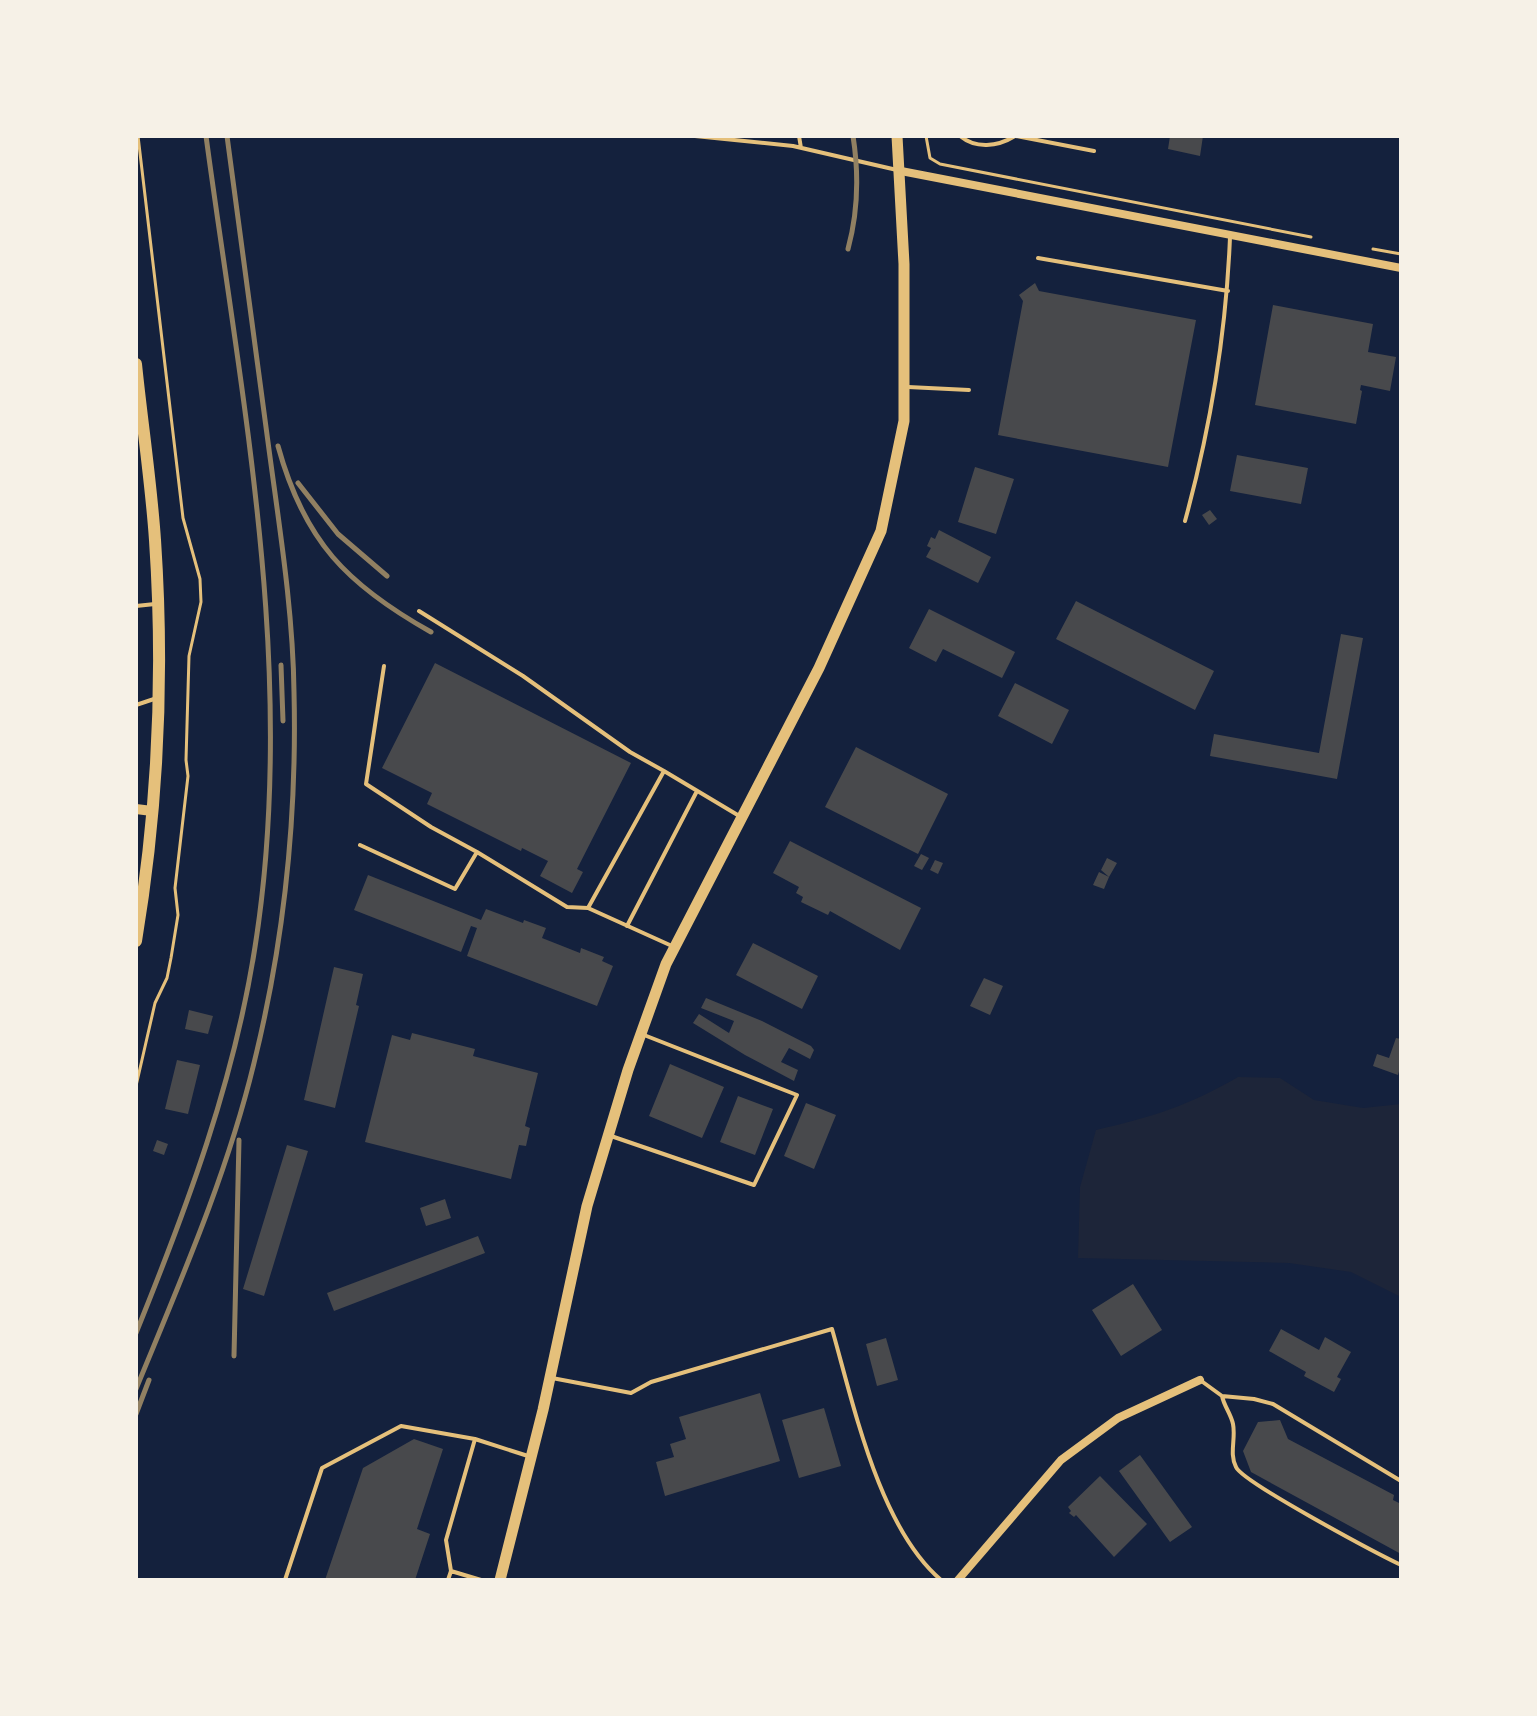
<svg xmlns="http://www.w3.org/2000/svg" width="1537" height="1716" font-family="'DejaVu Sans',sans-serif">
<rect width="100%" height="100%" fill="#14213d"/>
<path fill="#1d2539" d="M1238,1077L1280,1078L1314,1100L1363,1108L1401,1104V1297L1351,1272L1289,1263L1078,1258L1080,1187L1096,1130C1152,1117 1188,1106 1238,1077Z"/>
<path fill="#48494c" d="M1170,136H1203L1200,156L1168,149Z
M1035,283L1039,291L1196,320L1168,467L998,435L1023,301L1019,295Z
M1273,305L1373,324L1368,352L1396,357L1390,391L1361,385L1360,390L1362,391L1356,424L1255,405Z
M1237,455L1308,468L1301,504L1230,491Z
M975,467L1014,479L996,534L958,522Z
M1210,510L1217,519L1209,525L1202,515Z
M939,530L991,557L978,583L926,557L931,548L927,546L931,537L935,539Z
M1076,601L1214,671L1195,710L1056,639Z
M929,609L1015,652L1002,678L943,649L936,662L909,648Z
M1341,634L1363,638L1337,779L1210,756L1214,734L1319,753Z
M435,663L631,763L577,869L583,872L572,893L540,876L548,861L522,848L521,851L427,804L432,793L382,768Z
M1015,683L1069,710L1052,744L998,716Z
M856,747L948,794L918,854L825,807Z
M790,841L921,908L900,950L830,911L828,915L801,902L803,897L796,893L799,887L773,873Z
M921,854L929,858L922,870L914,866Z
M1107,858L1117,863L1109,877L1101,870Z
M935,860L943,863L938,874L930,870Z
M1099,872L1109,877L1104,889L1093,885Z
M368,875L481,920L486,909L523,923L524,920L546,928L542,938L580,953L581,948L604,957L602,961L613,966L597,1006L467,956L477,928L471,926L461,952L354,910Z
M753,943L818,976L802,1009L736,975Z
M334,967L363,974L356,1005L359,1006L335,1108L304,1100Z
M984,978L1003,986L990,1015L970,1006Z
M706,998L762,1021L811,1046L814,1050L810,1059L789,1048L781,1062L798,1070L794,1081L745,1055L693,1023L699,1014L729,1033L734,1021L701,1008Z
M189,1010L213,1016L208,1034L185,1029Z
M412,1033L475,1049L473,1056L538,1073L525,1126L530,1128L526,1146L519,1145L511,1179L365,1142L392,1035L410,1040Z
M1396,1038L1401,1039V1064L1398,1075L1373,1066L1377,1054L1389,1058Z
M177,1060L200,1065L188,1114L165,1109Z
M670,1064L724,1087L702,1138L649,1116Z
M738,1096L773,1109L755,1155L720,1142Z
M806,1103L836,1115L814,1169L784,1156Z
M157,1140L168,1144L164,1155L153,1151Z
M287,1145L308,1151L264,1296L243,1289Z
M445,1199L451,1218L426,1226L420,1208Z
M478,1236L485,1253L334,1311L327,1293Z
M1133,1284L1162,1330L1121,1356L1092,1310Z
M1281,1329L1319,1350L1325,1337L1351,1352L1337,1377L1341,1379L1334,1392L1304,1376L1306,1372L1269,1351Z
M886,1338L898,1380L877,1386L866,1344Z
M760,1393L780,1461L665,1496L656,1462L674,1457L670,1444L686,1439L679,1417Z
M824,1408L841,1466L799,1478L782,1420Z
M1280,1420L1288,1439L1394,1495L1393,1500L1401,1504V1554L1251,1472L1243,1451L1258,1422Z
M414,1439L443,1449L417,1529L430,1534L415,1580H325L363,1468Z
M1140,1455L1192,1527L1170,1542L1119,1471Z
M1100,1476L1147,1524L1114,1557L1076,1515L1074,1517L1069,1513L1071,1511L1068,1507Z"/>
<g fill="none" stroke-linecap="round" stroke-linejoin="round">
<path stroke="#e5c07b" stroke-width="3" d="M926,136L930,158L940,164L1311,237
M1373,249L1401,254
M136,1086L155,1003L167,978L171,958L178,915L175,888L188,776L186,760L189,656L201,602L200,579L183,518L138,136"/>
<path stroke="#e5c07b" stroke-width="4" d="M695,136L793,146L897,170
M799,136L801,148
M960,136C976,149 997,147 1015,136
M1016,136L1094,151
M1038,258L1228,291
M908,387L969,390
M1185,521C1211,426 1226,336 1230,237
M136,606L155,604
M419,611L523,676L630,752L664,771
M384,666L366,784L431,827L477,852L567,907L588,908
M136,705L157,698
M360,845L455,889L477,852
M627,926L697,791
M672,946L588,908L664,771L741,817
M611,1136L754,1185L797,1095L644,1035
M552,1378L631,1393L651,1382L832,1329C854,1406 879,1527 941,1580
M1200,1380L1222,1396L1254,1399L1273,1404L1401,1481
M1222,1396C1224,1406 1231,1414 1233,1424C1236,1438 1229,1454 1236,1467C1242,1482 1378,1554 1401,1565
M451,1571L481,1580
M285,1580L322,1468L401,1426L475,1439
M448,1580L451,1571L446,1540L475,1439L528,1456"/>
<path stroke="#e5c07b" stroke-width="8" d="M901,171L1401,268
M958,1580L1061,1460L1118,1418L1200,1380"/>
<path stroke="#e5c07b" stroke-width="10" d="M136,809L152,811"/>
<path stroke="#e5c07b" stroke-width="11" d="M500,1580L543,1410L587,1206L628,1070L666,964L819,668L881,531L904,421V264L897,136"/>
<path stroke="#e5c07b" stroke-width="12" d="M136,364C142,423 151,481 155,540C164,673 158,809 136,941"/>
<path stroke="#918062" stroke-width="5" d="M848,249C858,212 859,174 853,136
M278,446C304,541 347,585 431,632
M298,483L338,534L387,576
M281,665L283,721
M136,1333C187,1207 234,1082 255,947C298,676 242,404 206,136
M234,1356L239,1140
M136,1389C180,1282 227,1175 254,1063C284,942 297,816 294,692C293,609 279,525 268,442C254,340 241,238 227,136
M136,1414L149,1380"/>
</g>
<rect width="1537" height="1716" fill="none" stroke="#f6f1e7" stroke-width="276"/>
</svg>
